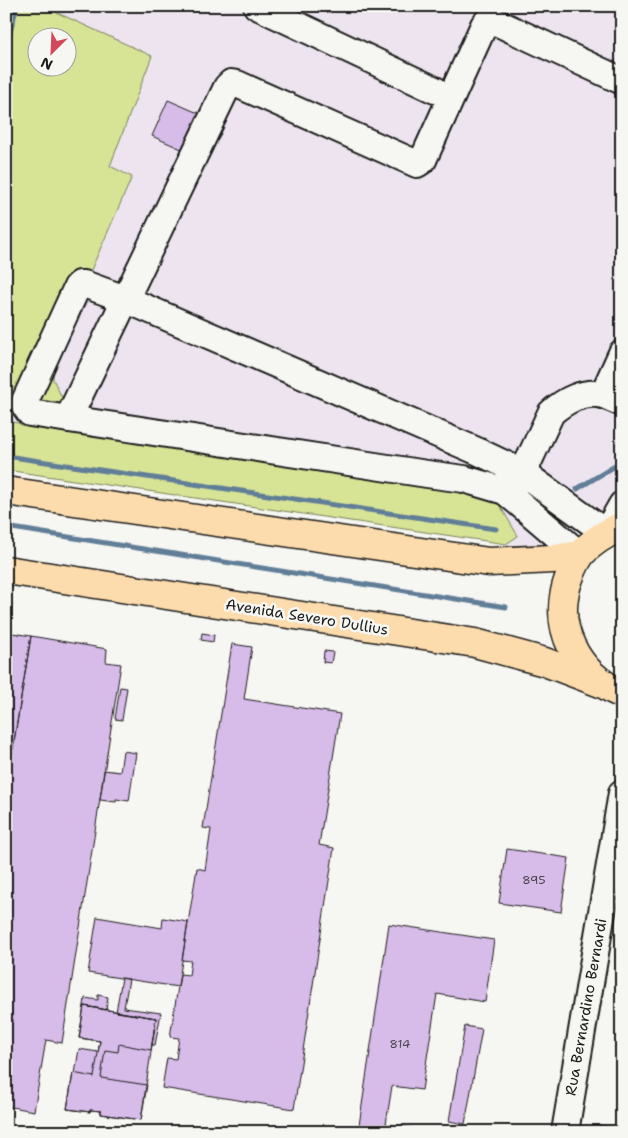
<svg xmlns="http://www.w3.org/2000/svg" width="628" height="1138" font-family="'Shantell Sans',sans-serif">
<rect width="100%" height="100%" fill="#f6f6f2"/>
<filter id="ink" filterUnits="userSpaceOnUse"><feTurbulence type="fractalNoise" baseFrequency=".02" numOctaves="2"/><feDisplacementMap in="SourceGraphic" scale="10" xChannelSelector="R" yChannelSelector="G"/><feConvolveMatrix kernelMatrix="1 2 1 2 8 2 1 2 1" color-interpolation-filters="sRGB"/></filter>
<g filter="url(#ink)">
<path fill="#ede4ef" fill-rule="evenodd" d="M8,6H622V507L563,540L534,552L510,554L506,543L6,470V14ZM38,38H68V68H38Z"/>
<path fill="#d7e496" stroke="#7a8059" fill-rule="evenodd" d="M8,6H46L49,9L152,56L110,166L132,177L54,354L53,379L63,400L90,427L12,415V422L495,497L518,536L506,544L6,470V14ZM38,38H68V68H38Z"/>
<g fill="none" stroke-linecap="round" stroke-linejoin="round">
<path stroke="#607e97" stroke-width="5" d="M6,47L17,6
M6,456L496,529
M577,489L615,466
M6,527L506,607"/>
</g>
<path fill="#d7bbe9" stroke="#1c1c1c" d="M168,100L221,123L204,159L152,136Z
M6,632L31,636L6,791Z
M202,633L214,635L213,642L201,640Z
M31,636L107,649L106,662L121,664L62,1043L46,1040L34,1111L6,1106V791Z
M232,644L252,647L244,699L340,714L319,845L334,848L294,1109L162,1088L167,1058L176,1059L179,1038L170,1037L180,974L189,975L191,961L182,960L197,868L205,870L211,829L203,828Z
M324,651L333,652L331,663L323,662Z
M120,687L127,688L122,720L115,719Z
M123,751L136,753L129,801L116,799V802L100,800L104,770L120,772Z
M507,849L569,858L561,912L499,903Z
M97,917L162,928L163,918L188,922L178,987L88,973Z
M389,924L494,940L485,1002L437,994L422,1090L392,1086L386,1124L437,1132H358Z
M122,978L129,979L124,1008L161,1013L155,1045H152L156,1018L116,1012Z
M98,995L108,997L106,1010L84,1006L85,998L98,1000Z
M84,1006L156,1018L141,1120L101,1114V1111L90,1110V1112L67,1109L73,1073L75,1074L79,1049L98,1052L100,1041L79,1038Z
M84,1006L156,1018L151,1050L119,1044L118,1052L105,1050L101,1078L147,1085L141,1120L101,1114V1111L90,1110V1112L67,1109L73,1073L94,1077L100,1041L79,1038Z
M465,1026L482,1029L465,1124L449,1121Z
M599,1125L618,1128L617,1132H598Z"/>
<g fill="none" stroke-linecap="round" stroke-linejoin="round">
<g stroke="#1c1c1c" stroke-width="30">
<path id="minor" d="M257,6L435,90
M603,395L622,353
M622,403C616,401 609,397 603,395C584,390 564,401 551,413L523,473L516,483L505,491L464,479L427,474L30,413L25,406V401L77,287L80,284H84L125,299L477,451L523,473L606,533L622,505
M68,419L227,87L231,83L237,84L417,164L423,160L484,25L488,21L496,22L622,81
M505,491L580,555
M565,1132L622,793"/>
</g>
<g stroke="#1c1c1c" stroke-width="31">
<path id="major" d="M6,491L489,562L553,559L580,555
M622,526C607,533 592,541 581,554C576,561 572,570 569,578C551,626 576,674 622,694
M6,570L475,643L545,662L603,684"/>
</g>
<use href="#minor" stroke="#f6f6f2" stroke-width="26"/>
<use href="#major" stroke="#fcdcac" stroke-width="28"/>
</g>
</g>
<g text-anchor="middle" dominant-baseline="central" stroke-width="5" stroke-linejoin="round" paint-order="stroke">
<g font-size="12" fill="#4b444f">
<text x="534" y="880">895</text>
<text x="400" y="1044">814</text>
</g>
<g font-size="15" fill="#1c1c1c" stroke="#f6f6f2">
<text transform="translate(307 617) rotate(9)">Avenida Severo Dullius</text>
<text transform="translate(586 1007) rotate(-80)">Rua Bernardino Bernardi</text>
</g>
</g>
<rect width="628" height="1138" fill="none" stroke="#f6f6f2" stroke-width="25"/>
<rect x="12" y="12" width="603" height="1113" fill="none" stroke="#1c1c1c" stroke-width="2" filter="url(#ink)"/>
<g transform="translate(52 52) rotate(204)"><circle r="24" fill="#f6f6f2" stroke="#9f9f9c"/>
<path d="M0-4L9 19L0 12L-9 19Z" fill="#d1495b"/>
<text y="-8" font-size="14" font-weight="bold" text-anchor="middle" fill="#1c1c1c">N</text>
</g>
</svg>
